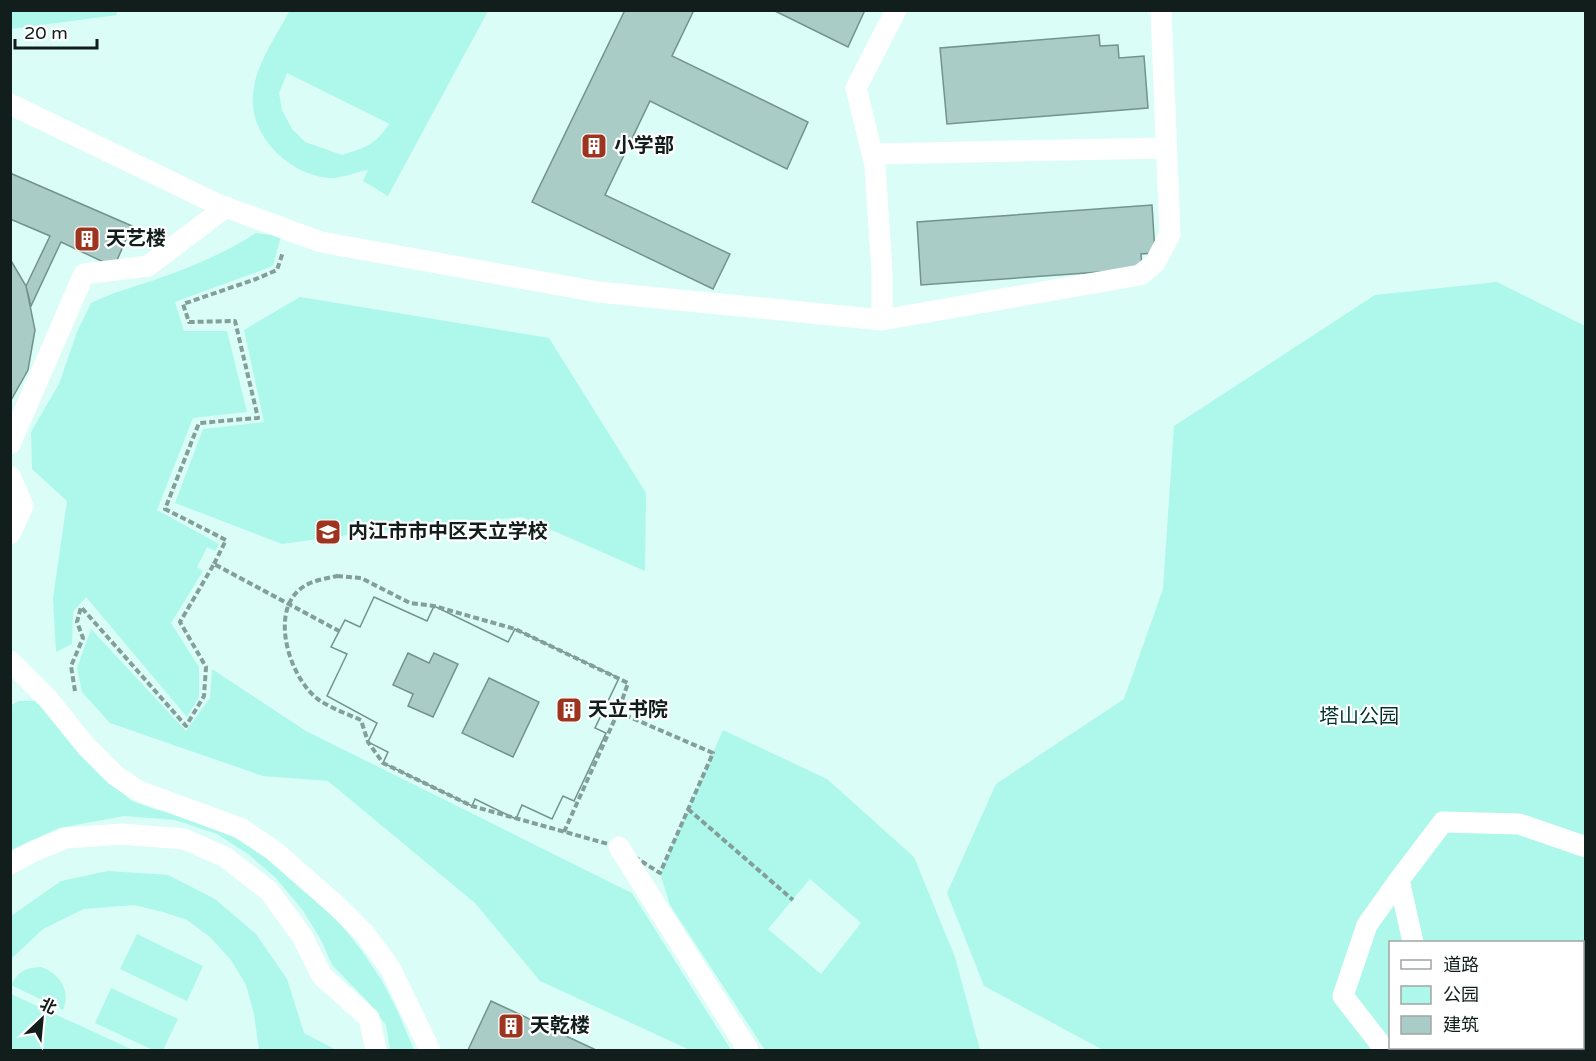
<svg xmlns="http://www.w3.org/2000/svg" width="1596" height="1061" font-family="'Varela Round','Noto Sans SC',sans-serif">
<rect width="100%" height="100%" fill="#dafdf7"/>
<path fill="#adf8eb" fill-rule="evenodd" d="M116,10L117,15L11,29V11Z
M290,10L488,11L388,196L363,181L368,170C356,172 343,178 331,178C291,176 249,137 253,95C255,65 276,37 290,10ZM287,73L388,123L389,124C375,145 367,147 342,155L305,142L292,129L282,110L279,93Z
M256,233L281,236L273,266L175,302L184,331H227L247,412L193,418L157,510L219,544L215,551L207,547L197,567L203,571L171,623L199,667V697L187,717L86,597L73,612L72,644L56,652L53,598L67,501L32,469L31,432L59,384L77,332L91,303C114,292 137,286 160,278C192,267 229,251 256,233Z
M1497,282L1585,326V1050H1103L984,986L947,893L996,784L1124,699L1163,589L1174,426L1375,295ZM1390,942H1582V1048H1390Z
M300,297L549,338L646,493L645,571L522,517L378,531L282,544L175,503L203,429L264,422L244,330Z
M91,629L186,731L210,698L212,669L306,731L632,893L731,1050H690L540,981L475,903L328,781L263,776L110,723L82,692L77,668Z
M18,701H36L48,711L99,774L132,801L154,809L191,818L231,835L273,862L340,923L362,951L381,979L397,1010L414,1050H390L386,1025L368,1002L332,965L322,942L304,912L276,878L248,854L217,834L175,820L124,816L59,828L11,850L10,706Z
M723,730L827,779L914,857L955,957L980,1050H765L670,905L660,873ZM810,879L861,923L821,974L768,929Z
M108,871L168,875L215,899L256,934L287,979L304,1033L336,1050H259L254,1014L246,985L231,960L210,937L187,920L163,912L134,905L84,909L43,929L11,959V916L61,881Z
M137,934L203,966L187,1001L120,969Z
M41,967C60,974 71,990 63,1010L11,985C19,971 25,968 41,967Z
M111,988L178,1019L163,1050H153L95,1023Z
M10,994H11L133,1050H11Z"/>
<path fill="#aaccc6" stroke="#73938d" stroke-width="1.5" fill-rule="evenodd" d="M625,10H694L672,56L808,122L787,169L650,101L605,195L730,254L713,289L532,202Z
M773,10H865L848,47Z
M1099,35L1100,46L1118,45L1119,58L1144,56L1148,108L947,124L940,48Z
M10,173L132,226L114,267L61,242L31,306L26,286L50,236L10,219Z
M1152,205L1155,253L1141,254L1142,269L921,285L917,222Z
M10,259L26,286L35,330L28,370L10,402Z
M374,597L427,621L434,606L508,642L515,629L619,678L595,728L606,733L574,801L563,796L552,819L522,805L516,819L475,799L472,806L383,763L388,752L368,742L377,723L327,696L347,654L331,647L345,620L360,627ZM408,653L429,663L434,653L458,664L433,717L408,706L413,694L393,685ZM489,678L539,702L513,757L462,733Z
M374,597L427,621L434,606L508,642L515,629L619,678L595,728L606,733L574,801L563,796L552,819L522,805L516,819L475,799L472,806L383,763L388,752L368,742L377,723L327,696L347,654L331,647L345,620L360,627Z
M491,1001L596,1050H468Z"/>
<g fill="none" stroke-linecap="round" stroke-linejoin="round">
<path stroke="#849e9a" stroke-width="4" stroke-dasharray="6 3" stroke-linecap="butt" d="M214,564L226,540L165,509L199,423L258,418L235,321L189,322L183,304L256,279L277,270L283,252
M337,576L361,578L410,603L434,606L515,629L628,683L618,712L713,753L660,873L619,847L472,806L383,763L368,742L361,720C347,714 331,708 319,700C291,680 270,617 298,591C308,581 324,579 337,576Z
M75,691L71,666L83,638L77,622L81,607L186,726L204,696L206,667L180,622L214,564L339,631
M688,809L793,900
M564,832L618,712"/>
<path stroke="#fff" stroke-width="21" d="M10,104L217,204L321,242L598,292L882,320L1140,275L1155,263L1170,234L1161,10
M872,154L1166,148
M882,320V272L875,165L856,88L896,10
M10,444L84,274L148,266L226,207
M10,476L23,506L10,534
M10,661L48,699L86,746L116,776L139,791L240,828L273,850L337,906L365,934L390,968L430,1050
M619,847L748,1050
M10,864L34,851L66,838L122,834L184,839L225,857L269,891L302,936L322,976L369,1018L376,1050
M1413,942L1399,880L1443,822L1519,824L1586,847
M1524,1048L1527,1050
M1385,1050L1343,996L1367,925L1399,880"/>
</g>
<defs>
<g id="building-square" transform="scale(1.35)"><rect x="-9" y="-9" width="18" height="18" rx="4" fill="#9d341f" stroke="#fff"/><path d="M-4-6H4V6H1V3H-1V6H-4ZM-2.5-4.3h1.7v1.8h-1.7ZM.8-4.3h1.7v1.8H.8ZM-2.5-1h1.7V.8h-1.7ZM.8-1h1.7V.8H.8Z" fill="#fff"/></g>
<g id="school-square" transform="scale(1.35)"><rect x="-9" y="-9" width="18" height="18" rx="4" fill="#9d341f" stroke="#fff"/><path d="M0-5L7-2L0 1L-7-2ZM-4 1L0 2.5L4 1V4Q0 6-4 4Z" fill="#fff"/></g>
</defs>
<g fill-rule="evenodd">
<use href="#building-square" x="594" y="146"/>
<use href="#building-square" x="87" y="239"/>
<use href="#school-square" x="328" y="532"/>
<use href="#building-square" x="569" y="710"/>
<use href="#building-square" x="511" y="1026"/>
</g>
<g text-anchor="middle" dominant-baseline="central" stroke-width="4.5" stroke-linejoin="round" paint-order="stroke">
<g font-size="20" font-weight="bold" fill="#111e1c" stroke="#fff" text-anchor="start">
<text x="614" y="146">小学部</text>
<text x="106" y="239">天艺楼</text>
<text x="348" y="532">内江市市中区天立学校</text>
<text x="588" y="710">天立书院</text>
<text x="530" y="1026">天乾楼</text>
</g>
<g font-size="20" fill="#03322d" stroke="#fff">
<text x="1359" y="717">塔山公园</text>
</g>
</g>
<rect width="1596" height="1061" fill="none" stroke="#111e1c" stroke-width="24"/>
<rect x="1389" y="941" width="195" height="108" fill="#ffffff" stroke="#a0a5a4" stroke-width="1.5"/>
<rect x="1401" y="960" width="30" height="9" fill="#ffffff" stroke="#a0a5a4" stroke-width="1.5"/>
<text x="1443" y="971" font-size="18" fill="#111e1c">道路</text>
<rect x="1401" y="986" width="30" height="18" fill="#adf8eb" stroke="#a0a5a4" stroke-width="1.5"/>
<text x="1443" y="1001" font-size="18" fill="#111e1c">公园</text>
<rect x="1401" y="1016" width="30" height="18" fill="#aaccc6" stroke="#a0a5a4" stroke-width="1.5"/>
<text x="1443" y="1031" font-size="18" fill="#111e1c">建筑</text>
<g transform="translate(42 1019) rotate(26)" stroke="#ffffff" stroke-width="4.5" paint-order="stroke">
<path d="M0-4.5L10 22L0 15L-10 22Z" fill="#111e1c"/>
<text y="-9" font-size="16" font-weight="bold" text-anchor="middle" fill="#111e1c">北</text>
</g>
<path d="M15 39v9h82v-9" fill="none" stroke="#111e1c" stroke-width="3"/>
<text x="24" y="39" font-size="18" fill="#111e1c" stroke="#ffffff" stroke-width="4.5" paint-order="stroke">20 m</text>
</svg>
